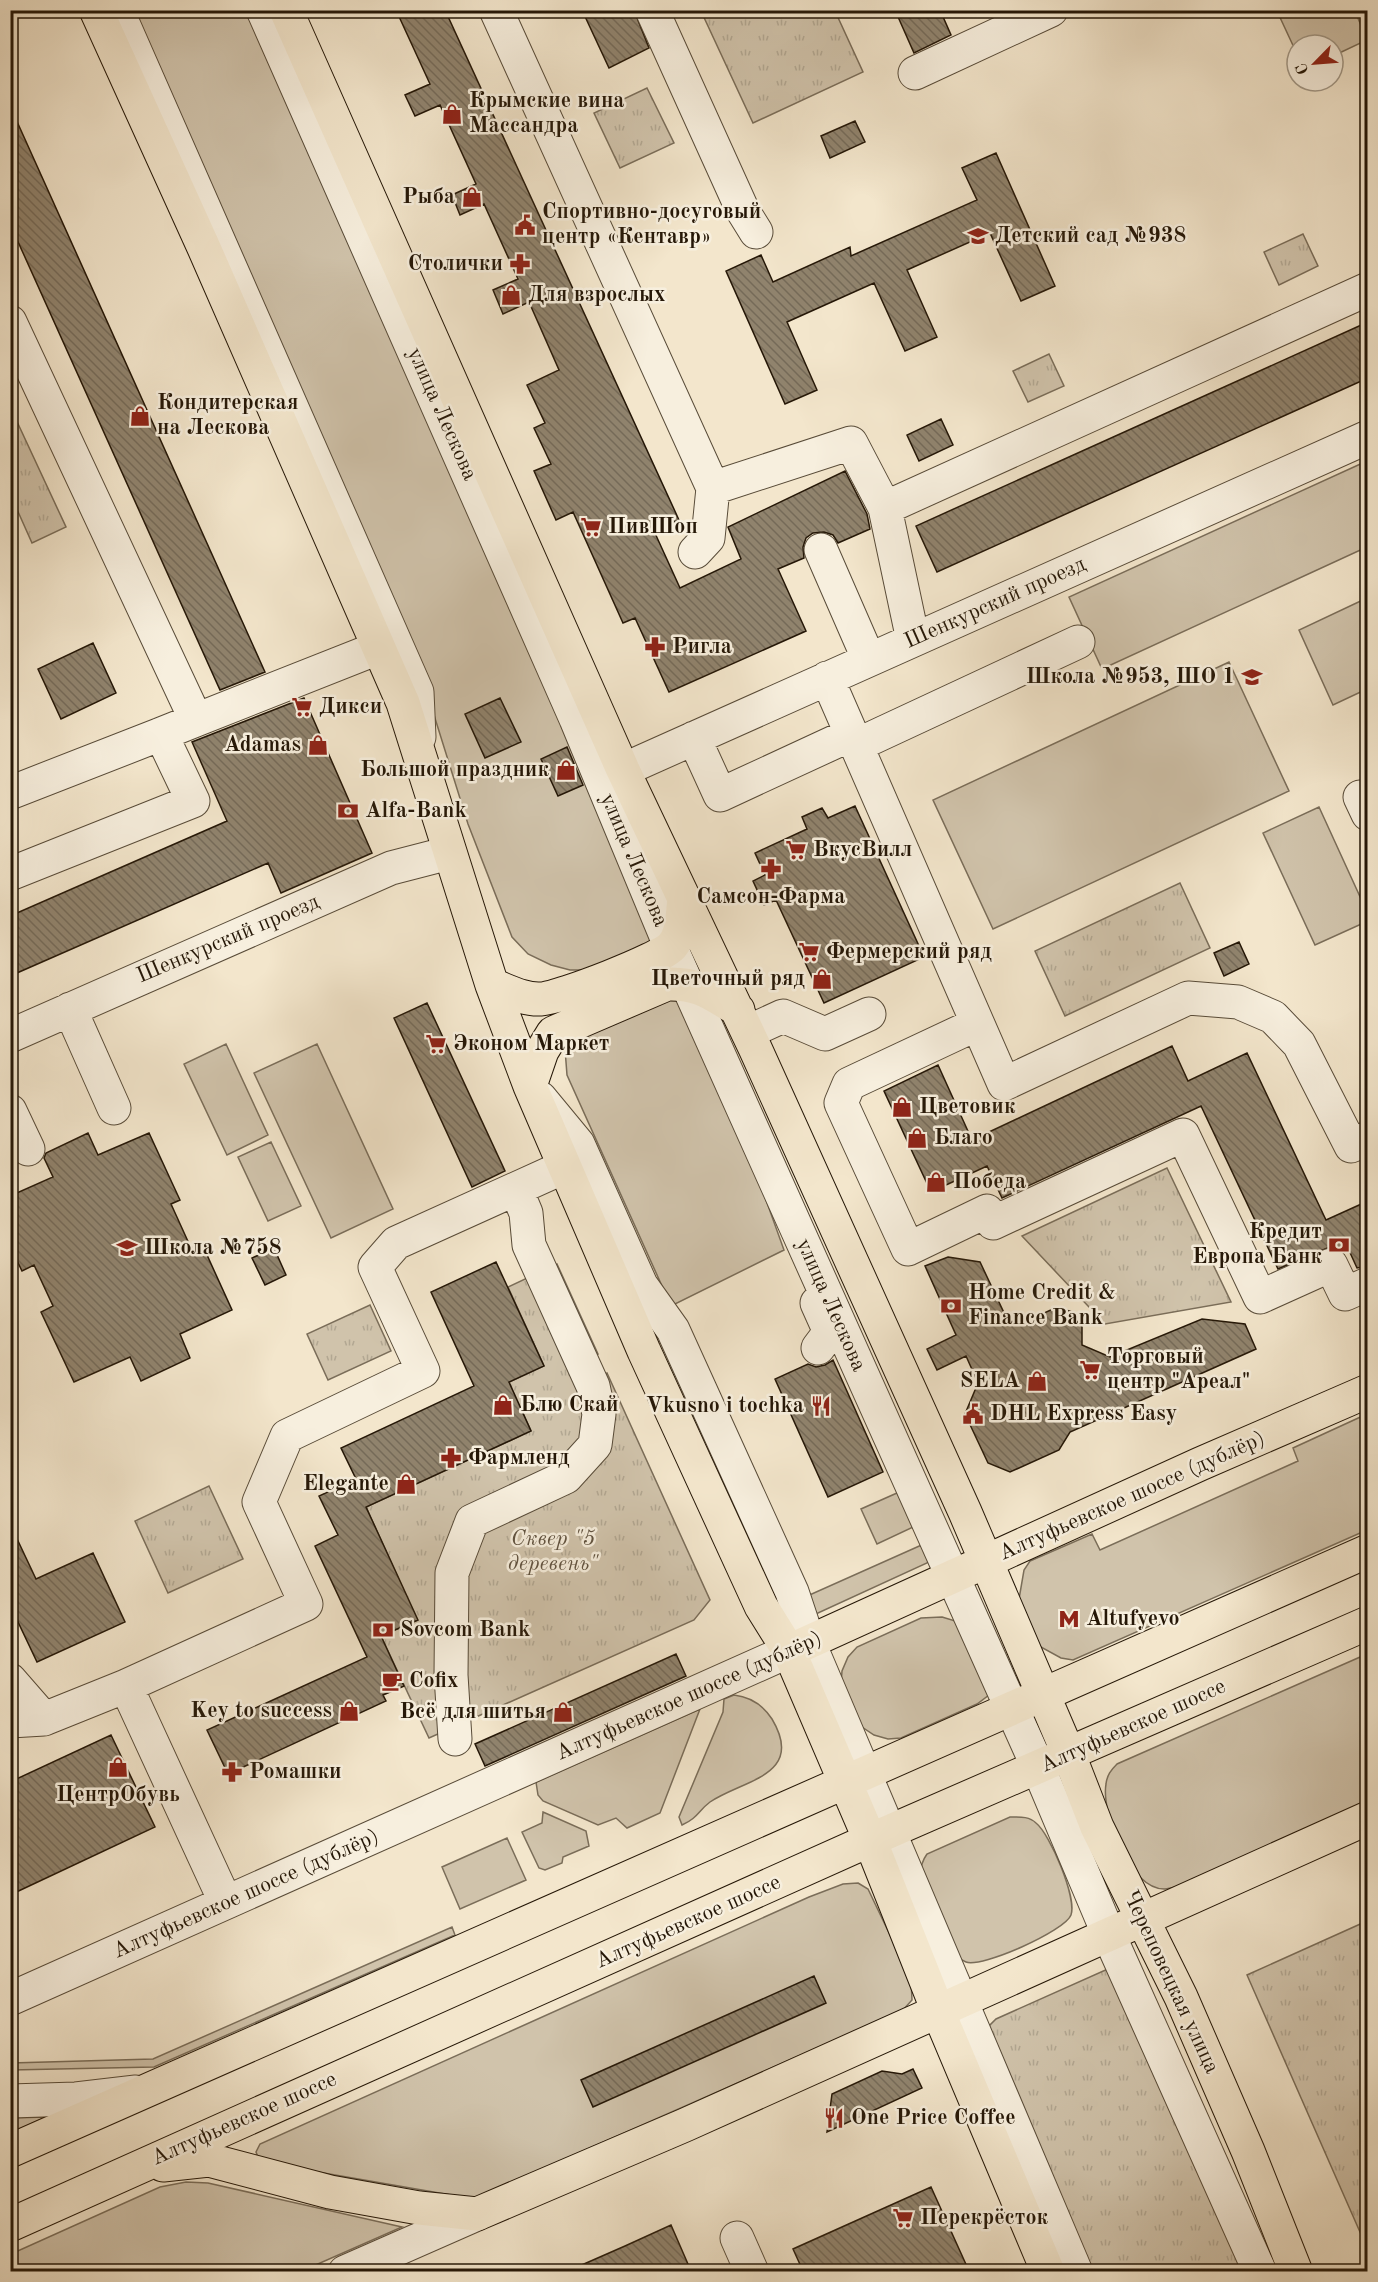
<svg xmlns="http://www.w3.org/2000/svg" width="1378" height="2282" font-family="'Old Standard TT',serif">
<defs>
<pattern id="park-tufts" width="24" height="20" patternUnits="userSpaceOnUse" patternTransform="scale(1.5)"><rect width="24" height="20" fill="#d0c3ab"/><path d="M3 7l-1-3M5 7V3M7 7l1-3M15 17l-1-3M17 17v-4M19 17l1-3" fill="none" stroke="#b2a792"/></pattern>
<pattern id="building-back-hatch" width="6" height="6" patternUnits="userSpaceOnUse" patternTransform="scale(1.5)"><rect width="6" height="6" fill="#90836d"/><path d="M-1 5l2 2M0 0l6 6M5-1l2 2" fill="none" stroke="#756a58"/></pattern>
</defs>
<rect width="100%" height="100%" fill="#f3e6cc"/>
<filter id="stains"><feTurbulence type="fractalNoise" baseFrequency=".00333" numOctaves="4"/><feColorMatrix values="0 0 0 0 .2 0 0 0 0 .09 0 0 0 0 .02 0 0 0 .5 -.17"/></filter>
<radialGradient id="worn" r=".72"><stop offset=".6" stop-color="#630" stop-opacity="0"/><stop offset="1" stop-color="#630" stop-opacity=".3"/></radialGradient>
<path fill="#d0c3ab" stroke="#7a6d59" stroke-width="1.5" d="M123,11H260L660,939L589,970H570L551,965L528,954L512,937L468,824L429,699Z
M1277,11H1355L1367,40L1333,56V45H1297V54Z
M1367,461V547L1102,669L1069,597Z
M1367,598V689L1333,705L1299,630Z
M1229,662L1289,791L993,929L933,800Z
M1319,807L1367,912L1368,921L1315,945L1263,833Z
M676,996L756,1172L784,1250L671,1306L567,1075L565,1049L572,1034Z
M226,1044L268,1135L227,1155L184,1064Z
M317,1044L393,1209L331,1238L254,1073Z
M271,1142L301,1206L268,1221L238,1157Z
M1367,1414V1530L1073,1660L1061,1658L1039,1646L1019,1599L1024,1570L1030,1561L1092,1534L1100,1550L1298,1461L1293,1448Z
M906,1489L928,1520L877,1544L861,1509Z
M935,1539L934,1555L927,1563L818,1613L810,1614L796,1601Z
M942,1617L962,1623L989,1695L977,1704L901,1738L888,1739L874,1735L862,1727L841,1684L842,1671L848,1657L857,1647L921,1618Z
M1367,1654V1803L1179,1886C1175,1887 1169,1889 1165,1889C1129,1890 1101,1812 1106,1784C1107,1775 1111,1770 1117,1764Z
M734,1695C751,1697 763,1705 772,1719C806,1776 742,1780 710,1802C698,1811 698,1818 682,1825L679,1817L723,1712L724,1699Z
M700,1709L660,1813L627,1828L616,1818L598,1825L543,1801L538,1795L536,1782Z
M543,1812L586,1831L589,1846L563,1857L562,1863L545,1870L539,1868L522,1832L542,1823Z
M1010,1817C1019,1817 1029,1816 1036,1823C1050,1834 1077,1898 1071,1915C1065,1931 982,1968 966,1962C949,1956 943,1932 936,1917C927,1895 912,1875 927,1854Z
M507,1838L526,1880L460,1909L442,1867Z
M858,1883L868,1889L911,1979L912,2000L903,2010L474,2199L260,2162L256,2152L260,2144L809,1897L843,1884Z
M452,1927L455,1935L154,2067L11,2070V2063L153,2059Z
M46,2117L11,2133V2118Z
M186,2182L208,2183L402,2227L302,2271H11V2254L160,2187Z"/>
<path fill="url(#park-tufts)" stroke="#7a6d59" stroke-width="1.5" d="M701,11H835L863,72L753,123Z
M647,88L674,143L620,168L594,113Z
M1303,234L1318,266L1279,285L1264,252Z
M1049,354L1064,386L1028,402L1013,371Z
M13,413L66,527L32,543L11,496L10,414Z
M1180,883L1210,948L1065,1016L1035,951Z
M1167,1168L1231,1302L1105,1324L1022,1236Z
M557,1264L598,1354L592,1356L600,1376L607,1373L710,1600L694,1620L429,1738L381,1636L417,1620L366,1507L531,1431L520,1407L503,1385L544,1366L508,1287Z
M370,1305L391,1351L328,1380L307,1334Z
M209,1486L243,1559L168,1593L135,1521Z
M1367,1921V2248L1247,1975Z
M1110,1968L1265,2271H1084L987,2028L996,2019Z"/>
<path fill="url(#building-back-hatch)" stroke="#251707" stroke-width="1.5" d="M396,10H445L679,520L654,531L680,588L741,559L728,527L845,471L867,514L870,529L838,543L833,535L824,532L813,533L806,538L803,547L804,558L778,569L806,631L669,692L635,618L623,623L573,512L556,520L534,471L551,464L534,428L545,423L527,385L559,370L529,302L503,314L493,290L518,279L484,204L460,215L452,195L476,184L440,105L415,116L405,95L430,84Z
M582,10H634L649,48L609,68Z
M895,10H940L951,35L914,53Z
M10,106L265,672L220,690L10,224Z
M855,121L865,142L830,158L821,136Z
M996,153L1055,286L1021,301L990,233L907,270L937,337L905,351L874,283L787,322L817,390L785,404L726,271L761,255L773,282L850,247L851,256L977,200L962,168Z
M1368,322V378L937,572L916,526Z
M941,419L953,445L919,461L907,435Z
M93,643L116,693L61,719L38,669Z
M304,698L372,853L281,893L268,863L10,976V916L227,821L192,742Z
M500,698L521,742L485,758L465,714Z
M567,747L583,785L558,796L541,759Z
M855,806L924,957L824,1003L776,900L764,905L753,881L765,875L755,853L807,829L802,817L822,808L828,818Z
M1239,942L1249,964L1224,976L1214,953Z
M427,1003L505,1171L472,1187L394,1018Z
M1172,1046L1188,1081L1247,1053L1326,1220L1368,1201V1266L1357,1268L1347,1246L1341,1249L1332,1246L1278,1269L1201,1106L1002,1198L987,1166L931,1192L884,1091L938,1065L972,1140Z
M88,1133L98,1155L149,1133L180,1200L171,1204L191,1248L202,1244L232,1310L180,1334L190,1358L141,1381L130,1357L74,1382L41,1312L53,1306L34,1265L22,1271L10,1246V1196L53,1177L44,1158L46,1153Z
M274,1248L286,1275L265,1285L252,1258Z
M948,1257L980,1262L1007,1319L1031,1326L1044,1313L1057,1307L1072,1312L1082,1327V1345L1110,1357L1202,1319L1245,1324L1256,1349L1070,1432L1059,1450L1010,1472L988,1463L965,1414L978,1383L966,1356L937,1370L927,1349L956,1335L925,1266Z
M496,1262L544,1366L509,1382L531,1431L366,1507L418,1620L381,1636L404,1686L383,1695L386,1701L228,1774L207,1730L367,1657L315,1546L338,1535L319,1496L356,1479L341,1448L474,1386L431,1292Z
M833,1360L883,1472L828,1497L775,1379L808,1364L816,1367L825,1365Z
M10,1524L36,1579L93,1553L125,1622L37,1662L10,1605Z
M676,1654L686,1676L485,1766L475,1744Z
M111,1735L155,1827L10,1895V1782Z
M814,1976L826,2003L593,2107L581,2080Z
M913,2069L922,2088L827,2132L832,2094L882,2071L902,2074Z
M931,2187L969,2271H803L793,2249Z
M671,2225L691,2271H568L625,2246Z"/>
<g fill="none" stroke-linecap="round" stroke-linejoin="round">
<g stroke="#584b38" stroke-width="35">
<path id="minor" d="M117,10L417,692L419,737
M263,10L576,719L671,948L1038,1767L1108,1933L1260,2272
M496,10L713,488L851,443L885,508
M652,10L743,211L756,232
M915,73L1051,10
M10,322L196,720L378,648
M821,550L869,660
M695,552L708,538L713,488
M913,640L885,508L1368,289
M827,678L1004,1084L1188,998L1238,1002L1273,1017L1299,1044L1351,1146L1368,1138
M694,738L720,795L852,734
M857,745L1078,642
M623,770L1368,437
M10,793L161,734
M1360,797L1368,814
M10,874L193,801L161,734L196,720
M70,1009L114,1108
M977,1024L849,1084L841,1103L908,1249L987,1211L993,1223L1183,1135L1260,1297L1331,1265L1345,1294L1368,1284
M748,1032L783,1016L825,1034L869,1014
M10,1036L391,868L449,853
M540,1098L578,1144L641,1285L673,1330L792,1592L809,1643L1076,2272
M10,1111L28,1149
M817,1303L830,1332L818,1348
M10,1680L44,1719
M126,1686L225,1901
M10,1721L44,1719L126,1686L306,1604L259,1502L287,1436L423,1371L375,1267L396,1243L564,1167
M455,1739L451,1675L452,1573L472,1521L566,1477L595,1445L599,1414L593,1386L529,1245L526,1213L516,1189
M10,1999L789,1651
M10,2101L76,2099L136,2092
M737,2238L752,2272
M345,2272L477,2214"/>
</g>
<g stroke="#251707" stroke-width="35">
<path id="major" d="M96,10L204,248L403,703L492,985L530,1086L644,1351L761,1606L789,1651L870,1840L938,2011L1048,2272
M286,10L623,770L755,1048L965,1512L1069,1755L1097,1827L1181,1997L1248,2151L1296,2272
M492,985C508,991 524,1000 541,999C559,998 661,959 672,946C683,933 682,914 684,898
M530,1086L542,1051L553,1033L667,984C699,983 712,994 738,1010
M789,1651L1200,1464L1368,1391
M10,2151L1368,1551
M163,2165L209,2160L330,2192L419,2208L477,2214L685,2125L1368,1818
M10,2225L870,1840L1368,1623"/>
</g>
<use href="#minor" stroke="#f7efde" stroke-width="33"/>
<use href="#major" stroke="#f3e6cc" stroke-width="33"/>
</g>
<defs>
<g id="shop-bare" transform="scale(1.62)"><path d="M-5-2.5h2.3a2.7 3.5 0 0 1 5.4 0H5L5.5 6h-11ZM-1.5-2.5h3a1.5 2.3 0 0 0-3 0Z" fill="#8f2418" stroke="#f7efde" stroke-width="2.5" paint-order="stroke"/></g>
<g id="civic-bare" transform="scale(1.62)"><path d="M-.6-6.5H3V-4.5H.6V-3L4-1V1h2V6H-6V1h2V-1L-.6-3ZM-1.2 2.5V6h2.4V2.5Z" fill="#8f2418" stroke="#f7efde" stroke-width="2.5" paint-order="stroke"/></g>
<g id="school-bare" transform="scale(1.62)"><path d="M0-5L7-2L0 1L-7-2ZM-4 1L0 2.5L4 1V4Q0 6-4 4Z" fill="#8f2418" stroke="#f7efde" stroke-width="2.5" paint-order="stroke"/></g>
<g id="pharmacy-bare" transform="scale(1.62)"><path d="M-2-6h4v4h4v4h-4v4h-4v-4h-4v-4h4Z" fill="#8f2418" stroke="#f7efde" stroke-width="2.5" paint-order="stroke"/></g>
<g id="supermarket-bare" transform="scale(1.62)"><path d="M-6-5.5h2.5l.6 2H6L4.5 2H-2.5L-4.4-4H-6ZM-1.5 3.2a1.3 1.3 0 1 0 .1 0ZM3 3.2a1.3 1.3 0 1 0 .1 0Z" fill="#8f2418" stroke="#f7efde" stroke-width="2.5" paint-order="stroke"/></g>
<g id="bank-bare" transform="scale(1.62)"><path d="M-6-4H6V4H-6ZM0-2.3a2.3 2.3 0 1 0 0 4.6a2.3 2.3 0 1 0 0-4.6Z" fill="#8f2418" stroke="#f7efde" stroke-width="2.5" paint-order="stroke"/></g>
<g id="restaurant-bare" transform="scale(1.62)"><path d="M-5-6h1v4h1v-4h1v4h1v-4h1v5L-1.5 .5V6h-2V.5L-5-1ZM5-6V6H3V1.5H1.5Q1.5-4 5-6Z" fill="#8f2418" stroke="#f7efde" stroke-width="2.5" paint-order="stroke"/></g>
<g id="metro-bare" transform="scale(1.62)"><path d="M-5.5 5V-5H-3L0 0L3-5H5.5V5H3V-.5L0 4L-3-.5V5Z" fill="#8f2418" stroke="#f7efde" stroke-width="2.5" paint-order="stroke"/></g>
<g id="cafe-bare" transform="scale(1.62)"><path d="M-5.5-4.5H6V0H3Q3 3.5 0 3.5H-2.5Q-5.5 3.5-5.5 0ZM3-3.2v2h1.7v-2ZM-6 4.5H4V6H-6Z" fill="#8f2418" stroke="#f7efde" stroke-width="2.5" paint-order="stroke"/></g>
</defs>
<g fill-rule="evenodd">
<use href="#shop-bare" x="452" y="114"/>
<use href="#shop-bare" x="472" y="197"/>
<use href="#civic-bare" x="525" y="225"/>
<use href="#school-bare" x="978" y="236"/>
<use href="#pharmacy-bare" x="520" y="264"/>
<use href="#shop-bare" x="511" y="295"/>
<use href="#shop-bare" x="140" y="416"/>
<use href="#supermarket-bare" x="591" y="527"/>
<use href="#pharmacy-bare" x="655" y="647"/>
<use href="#school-bare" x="1252" y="677"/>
<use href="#supermarket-bare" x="302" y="707"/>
<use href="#shop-bare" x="318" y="745"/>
<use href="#shop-bare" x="566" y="770"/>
<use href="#bank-bare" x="348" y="811"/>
<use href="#supermarket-bare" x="796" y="850"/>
<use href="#pharmacy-bare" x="771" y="869"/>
<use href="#supermarket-bare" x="809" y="952"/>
<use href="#shop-bare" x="822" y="979"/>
<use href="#supermarket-bare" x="436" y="1044"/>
<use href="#shop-bare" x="902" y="1107"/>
<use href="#shop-bare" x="917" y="1138"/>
<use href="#shop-bare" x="936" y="1182"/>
<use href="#bank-bare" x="1339" y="1245"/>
<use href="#school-bare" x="127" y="1248"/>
<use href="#bank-bare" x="951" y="1306"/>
<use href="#supermarket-bare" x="1090" y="1370"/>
<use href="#shop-bare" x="1037" y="1381"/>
<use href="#shop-bare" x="503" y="1405"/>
<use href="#restaurant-bare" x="821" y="1406"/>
<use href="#civic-bare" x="973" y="1414"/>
<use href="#pharmacy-bare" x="451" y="1458"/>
<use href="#shop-bare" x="406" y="1484"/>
<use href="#metro-bare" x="1069" y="1619"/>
<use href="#bank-bare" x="383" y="1630"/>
<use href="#cafe-bare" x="392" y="1681"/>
<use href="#shop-bare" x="349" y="1711"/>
<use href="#shop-bare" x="563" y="1712"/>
<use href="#shop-bare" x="118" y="1767"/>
<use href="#pharmacy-bare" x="232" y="1772"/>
<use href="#restaurant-bare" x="834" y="2118"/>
<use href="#supermarket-bare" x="903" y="2218"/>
</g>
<g text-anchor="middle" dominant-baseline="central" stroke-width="5" stroke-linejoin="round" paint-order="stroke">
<g font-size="22" font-weight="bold" fill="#251707" stroke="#f7efde" text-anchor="start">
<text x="469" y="101">Крымские вина<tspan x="469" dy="25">Массандра</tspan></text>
<text x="455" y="197" text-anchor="end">Рыба</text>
<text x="542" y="212">Спортивно-досуговый<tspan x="542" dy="25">центр «Кентавр»</tspan></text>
<text x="995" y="236">Детский сад №938</text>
<text x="503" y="264" text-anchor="end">Столички</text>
<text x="528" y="295">Для взрослых</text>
<text x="157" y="403">Кондитерская<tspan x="157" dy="25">на Лескова</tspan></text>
<text x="608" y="527">ПивШоп</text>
<text x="672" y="647">Ригла</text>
<text x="1235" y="677" text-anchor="end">Школа №953, ШО 1</text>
<text x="319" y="707">Дикси</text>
<text x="301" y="745" text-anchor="end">Adamas</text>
<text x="549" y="770" text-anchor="end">Большой праздник</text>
<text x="365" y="811">Alfa-Bank</text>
<text x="813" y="850">ВкусВилл</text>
<text x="771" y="897" text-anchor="middle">Самсон-Фарма</text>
<text x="826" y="952">Фермерский ряд</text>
<text x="805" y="979" text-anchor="end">Цветочный ряд</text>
<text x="453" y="1044">Эконом Маркет</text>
<text x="919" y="1107">Цветовик</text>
<text x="934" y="1138">Благо</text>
<text x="953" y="1182">Победа</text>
<text x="1322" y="1232" text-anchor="end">Кредит<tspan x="1322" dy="25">Европа Банк</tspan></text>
<text x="144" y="1248">Школа №758</text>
<text x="968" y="1293">Home Credit &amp;<tspan x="968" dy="25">Finance Bank</tspan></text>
<text x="1107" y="1357">Торговый<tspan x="1107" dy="25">центр "Ареал"</tspan></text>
<text x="1020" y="1381" text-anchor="end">SELA</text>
<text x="520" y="1405">Блю Скай</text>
<text x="804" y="1406" text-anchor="end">Vkusno i tochka</text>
<text x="990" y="1414">DHL Express Easy</text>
<text x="468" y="1458">Фармленд</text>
<text x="389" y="1484" text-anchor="end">Elegante</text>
<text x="1086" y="1619">Altufyevo</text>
<text x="400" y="1630">Sovcom Bank</text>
<text x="409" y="1681">Cofix</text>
<text x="332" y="1711" text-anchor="end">Key to success</text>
<text x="546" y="1712" text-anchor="end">Всё для шитья</text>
<text x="249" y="1772">Ромашки</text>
<text x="118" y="1795" text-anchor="middle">ЦентрОбувь</text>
<text x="851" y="2118">One Price Coffee</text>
<text x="920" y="2218">Перекрёсток</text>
</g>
<g font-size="22" fill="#251707" stroke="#f7efde">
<text transform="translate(442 414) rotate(66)">улица Лескова</text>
<text transform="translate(995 603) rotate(-24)">Шенкурский проезд</text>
<text transform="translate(634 860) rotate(67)">улица Лескова</text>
<text transform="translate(228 939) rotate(-23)">Шенкурский проезд</text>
<text transform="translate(831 1305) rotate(66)">улица Лескова</text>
<text transform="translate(1132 1496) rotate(-24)">Алтуфьевское шоссе (дублёр)</text>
<text transform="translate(689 1696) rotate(-24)">Алтуфьевское шоссе (дублёр)</text>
<text transform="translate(1133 1726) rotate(-24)">Алтуфьевское шоссе</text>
<text transform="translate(246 1894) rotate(-24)">Алтуфьевское шоссе (дублёр)</text>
<text transform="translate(688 1922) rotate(-24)">Алтуфьевское шоссе</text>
<text transform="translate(1171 1982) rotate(65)">Череповецкая улица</text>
<text transform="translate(244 2119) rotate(-24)">Алтуфьевское шоссе</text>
</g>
<g font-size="22" font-style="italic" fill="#615340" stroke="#f7efde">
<text x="553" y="1539">Сквер "5<tspan x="553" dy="25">деревень"</tspan></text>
</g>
</g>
<rect width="1378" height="2282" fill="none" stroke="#f3e6cc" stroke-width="36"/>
<rect x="12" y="12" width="1354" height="2258" fill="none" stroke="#251707" stroke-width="3"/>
<rect x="18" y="18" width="1342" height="2246" fill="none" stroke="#251707" stroke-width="1.5"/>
<g transform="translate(1315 63) rotate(245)"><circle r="28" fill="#f7efde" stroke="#a39988" stroke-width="1.5"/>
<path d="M0-4.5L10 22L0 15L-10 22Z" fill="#8f2418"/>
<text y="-9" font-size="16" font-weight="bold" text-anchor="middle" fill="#251707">С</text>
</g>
<rect width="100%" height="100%" filter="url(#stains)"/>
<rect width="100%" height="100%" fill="url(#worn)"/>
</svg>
